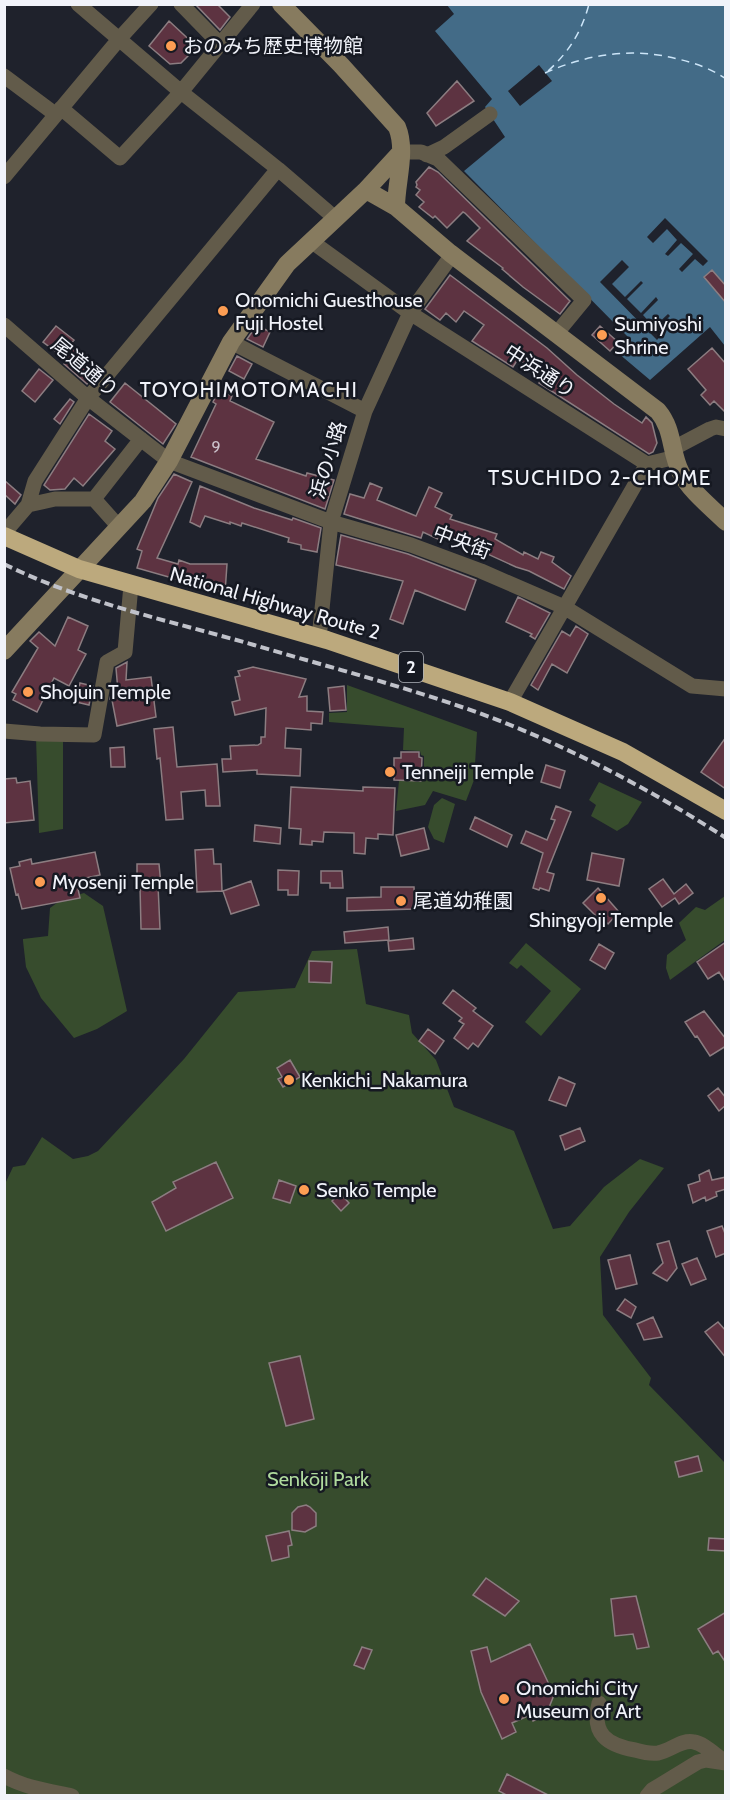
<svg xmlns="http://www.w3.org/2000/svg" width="730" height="1800" font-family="Cabin,'Noto Sans JP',sans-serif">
<rect width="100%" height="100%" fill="#1f222c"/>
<path fill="#374c2d" d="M347,685L477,732L474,780L466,801L433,791L425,805L396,811L399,781H424V756L421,755L420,751L403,750L404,728L329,722V713L347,712Z
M36,737L63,739V829L39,833Z
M599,782L642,802L628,824L617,831L591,816L596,805L589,800Z
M442,798L455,804L444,843L434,839L428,827L434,805Z
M84,893L103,906L127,1011L97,1029L74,1038L41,998L26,967L23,941V939L48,936L50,908L61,900Z
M725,896V940L670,980L666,968L667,955L686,940L679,923L696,907L705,910Z
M526,943L581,989L541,1036L525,1022L551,991L521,965L517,969L509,963Z
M357,949L366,1004L409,1015L412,1033L436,1060L454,1107L514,1131L553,1229L570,1226L604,1187L640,1159L664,1168L629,1212L600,1257L603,1315L651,1378L649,1385L725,1463V1795H5L4,1186L13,1167L25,1165L42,1137L73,1159L88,1156L98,1151L184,1059L238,992L295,988L312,951Z"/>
<path fill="#436b87" d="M447,5H725V346L710,327L650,380L618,353L629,338L464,171L505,137L485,107L492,99L435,31L454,14Z"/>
<path fill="#1f222c" d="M539,65L552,81L520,106L508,91Z
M665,218L708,261L703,266L695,259L682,272L679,269L693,254L681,243L668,256L665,254L677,240L667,229L653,243L647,237Z
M622,260L629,267L612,284L625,297L641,281L643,283L627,299L641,313L656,297L658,300L643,315L654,327L668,314L670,316L657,329L662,334L657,340L600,282Z"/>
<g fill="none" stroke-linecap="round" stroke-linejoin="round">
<path stroke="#cce5f8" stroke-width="1.5" stroke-dasharray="8 6" stroke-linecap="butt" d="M548,71C569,52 582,31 589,4
M545,73C588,54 632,47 678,59C695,63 712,69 726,79"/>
</g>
<path fill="#5d3341" stroke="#8c7d81" stroke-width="1.5" d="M195,4H217L230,17L220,30Z
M169,21L197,47L181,63L170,64L149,46Z
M457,81L474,101L436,126L427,113Z
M429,167L438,172L570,301L560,314L523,287L502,269L503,268L467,241L480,228L465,213L463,212L447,228L435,216L433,218L419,207L424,202L416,195L420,190L416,187L417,185L416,182Z
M712,270L726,286V303L704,277Z
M450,275L547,348L577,375L614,404L642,423L646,417L652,423L657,443L653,452L649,454L539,383L543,376L518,359L513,367L472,341L484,325L464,311L456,322L446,313L440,320L425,309Z
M257,325L270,332L263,347L247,339Z
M56,326L74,340L69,346L99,369L87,384L64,364L67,360L43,342Z
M600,326L618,342L610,351L592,335Z
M712,348L726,364V413L714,401L710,405L701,395L706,390L688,369Z
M237,356L252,364L244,379L229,371Z
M39,369L53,380L35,402L22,391Z
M125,383L176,424L163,444L110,402Z
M219,390L232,396L230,401L274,422L256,459L306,476L307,473L334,480L325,509L191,457L216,404L213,402Z
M70,399L74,402L60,424L54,419Z
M89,414L112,431L105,441L115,449L83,486L74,478L65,489L50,490L44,485Z
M174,474L192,482L157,558L178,564L179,560L190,564H227L225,593L137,568L142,551L137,549L158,498Z
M4,480L21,495L15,504L4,494Z
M370,483L382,488L377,500L416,516L429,487L442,493L435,507L452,515L450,519L497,534L495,539L523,555L524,552L538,559L541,552L554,557L552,562L571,576L564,589L529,571L516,567L444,534L442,541L423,532L421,538L344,514L350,494L364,498Z
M200,486L254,508L292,520L293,518L321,528L317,552L301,549V545L288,542L289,538L242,523L241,526L230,522V524L205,516L200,527L190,522Z
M341,535L408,554L476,580L465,610L415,590L403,624L390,619L403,581L336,565Z
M518,597L550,613L535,639L530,636L532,634L506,622Z
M68,617L88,626L78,650L86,654L69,686L54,678L37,712L13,700L16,694L12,692L38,648L30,641L39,632L55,646Z
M576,626L588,634L567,673L552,664L538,690L531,685L562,631L570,636Z
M127,662L126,680L151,677L156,717L117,726L112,700L110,699L112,690L118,691L116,668Z
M253,667L306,679L299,697L307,696V711L323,712L322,724L311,723V730L286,728L285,748L301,749L300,776L257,774V770L223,772L222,759H231L230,746L258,745L261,743V737H265L266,708L235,715L232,702L240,700L235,677L240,676L238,671Z
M80,683L93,686L89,705L76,702Z
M344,686L346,710L330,711L328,688Z
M173,727L177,767L217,764L220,806H206L205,790L181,792L183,819L166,820L160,758L157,759L154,729Z
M726,737V789L701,772Z
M124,747L125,767H111L110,748Z
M401,752H419V757L422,758L421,781L394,780V758H401Z
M546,765L565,771L560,788L541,782Z
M16,778L17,783L30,781L34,820L4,823V779Z
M291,787L363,791V787L395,788L393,835L378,834V839L366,838L365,854L354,853V833L324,832L323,842L312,841V845L300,844L301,829L289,828Z
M556,806L571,812L547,872L554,874L549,891L540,888L539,890L533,888L543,853L521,843L526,831L547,840L555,820L551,819Z
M475,817L512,835L507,847L470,829Z
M255,825L281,828L280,844L254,841Z
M424,828L429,849L401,856L396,835Z
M213,849L214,864H221L222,891L197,892L195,850Z
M95,852L100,875L76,880L80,898L22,909L18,894L16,895L10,868L20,866L19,862L31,859L32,864Z
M592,853L624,859L619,886L587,880Z
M137,864H159L161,885H158L160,929H141L140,886H137Z
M278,870L299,871L298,895H288V890H278Z
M321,871H342L343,888H330V883H321Z
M663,879L674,894L686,884L693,893L679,904L675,898L662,907L649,889Z
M251,881L259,905L231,914L223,891Z
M381,887H414L415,909L347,911V898L381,897Z
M598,888L619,912L608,924L605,921L603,923L583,903Z
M388,927L389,940L345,943L344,932Z
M413,938L414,949L389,951L388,941Z
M726,942V983L719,972L708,979L697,962Z
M599,944L614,953L605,969L590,960Z
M309,961L332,962L331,983L309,982Z
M453,990L476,1008L473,1011L493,1026L478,1047L473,1043L468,1049L454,1038L464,1024L459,1021L462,1018L443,1003Z
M704,1011L726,1039V1046L710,1056L697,1036L695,1037L685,1022Z
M428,1029L444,1041L435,1054L419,1041Z
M290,1060L300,1077L283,1087L278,1079L282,1077L277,1068Z
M559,1077L575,1084L566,1106L549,1100Z
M718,1088L726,1098V1105L719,1111L708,1096Z
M580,1128L585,1141L565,1150L560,1136Z
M216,1162L233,1198L166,1231L152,1202L176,1188L173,1182Z
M709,1170L712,1180L726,1177V1189L716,1192L717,1196L706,1201L705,1197L693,1203L688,1185L700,1181L699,1175Z
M279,1180L296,1186L290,1203L273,1198Z
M340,1193L349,1203L341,1211L332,1201Z
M722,1226L726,1236V1253L716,1257L707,1231Z
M669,1241L677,1268L667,1281L653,1273L663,1263L657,1244Z
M630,1255L637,1284L616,1289L608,1260Z
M697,1258L706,1279L691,1285L682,1264Z
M625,1299L636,1307L631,1318L617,1310Z
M653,1317L662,1337L644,1340L637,1324Z
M718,1322L726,1331V1358L705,1332Z
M300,1356L314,1419L286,1426L269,1363Z
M698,1456L702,1471L679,1477L675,1462Z
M306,1505L310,1507L316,1513V1526L305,1532L292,1530V1513L298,1507Z
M289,1531L292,1545L288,1546L289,1557L272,1561L266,1536Z
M709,1538L726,1539V1551L708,1550Z
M486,1578L519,1601L505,1616L473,1595Z
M636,1596L649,1647L637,1649L633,1634L615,1636L611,1599Z
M726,1612V1663L718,1651L713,1654L698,1629Z
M530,1644L554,1695L546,1715L533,1721L530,1715L512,1723L516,1732L502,1739L481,1692L471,1651L487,1647L491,1662Z
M362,1647L372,1650L364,1669L354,1665Z
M507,1774L550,1796H508L499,1791Z"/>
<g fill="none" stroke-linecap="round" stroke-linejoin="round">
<path stroke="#625b4a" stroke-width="15" d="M78,4L181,92L278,169L335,218
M181,4L220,44
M4,76L55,114
M61,108L120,158L181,92L253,4
M401,152H421L438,159L584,300L556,334
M427,155L444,147L490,114
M4,177L120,38L151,4
M311,241L410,313L647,464
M4,325L88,398L169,461L331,522L411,545L481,571L564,607L692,686L726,689
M231,342L365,411
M674,448L710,429L716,427L726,429
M647,464L676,457
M94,499L119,527
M28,505L55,499H94L141,439
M4,533L28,505L35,481L88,398L278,169
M319,638L331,522L365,411L410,313L452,255
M510,702L647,464
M4,731L40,734L94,735L107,662L125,652L131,585
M599,1703C591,1734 607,1745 635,1750C642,1752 651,1754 658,1753C670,1751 682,1739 694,1742C705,1744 716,1756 726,1762
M4,1776C26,1788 49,1791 72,1796
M647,1796L652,1790L698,1762L706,1760L726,1763"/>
<path stroke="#877b5f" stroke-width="18" d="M281,4L341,65L397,127C407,151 396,182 396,207L450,253L658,411C674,430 670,452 681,473C691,492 711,507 726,522
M366,190L396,207
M4,651L143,501L169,461L231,342L287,264L366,190L401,152"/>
<path stroke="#bca97d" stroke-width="18" d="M4,536L79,569L327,640L510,702L623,752L726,811"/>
<path stroke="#c0c2ca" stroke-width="4" stroke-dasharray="9 4.5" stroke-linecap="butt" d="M4,564C83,603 171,621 254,645C329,667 406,687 479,713C566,745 648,788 726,838"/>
</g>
<g fill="#fc9d53" stroke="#161922" stroke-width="2">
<circle cx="171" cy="46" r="6"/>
<circle cx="223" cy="311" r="6"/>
<circle cx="602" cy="335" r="6"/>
<circle cx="28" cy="692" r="6"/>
<circle cx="390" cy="772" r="6"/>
<circle cx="40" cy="882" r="6"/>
<circle cx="601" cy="898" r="6"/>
<circle cx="401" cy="901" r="6"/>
<circle cx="289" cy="1080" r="6"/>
<circle cx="304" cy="1190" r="6"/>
<circle cx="504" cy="1699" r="6"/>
</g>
<g text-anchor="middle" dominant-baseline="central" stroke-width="5" stroke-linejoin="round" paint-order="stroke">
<g font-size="16" fill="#ccc3cc">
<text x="216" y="446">9</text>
</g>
<rect fill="#161922" stroke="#afb2b9" stroke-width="1.5" x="399" y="652" width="24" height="30" rx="4.5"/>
<g font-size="18" font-weight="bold" fill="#f1f3fa">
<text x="411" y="667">2</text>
</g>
<g font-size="20" fill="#f1f3fa" stroke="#161922" text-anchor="start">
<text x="183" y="46">おのみち歴史博物館</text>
<text x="235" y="300">Onomichi Guesthouse<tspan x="235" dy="23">Fuji Hostel</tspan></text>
<text x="614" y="324">Sumiyoshi<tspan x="614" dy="23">Shrine</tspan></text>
<text x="40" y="692">Shojuin Temple</text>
<text x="402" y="772">Tenneiji Temple</text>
<text x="52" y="882">Myosenji Temple</text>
<text x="413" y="901">尾道幼稚園</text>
<text x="601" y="920" text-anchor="middle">Shingyoji Temple</text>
<text x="301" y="1080">Kenkichi_Nakamura</text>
<text x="316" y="1190">Senkō Temple</text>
<text x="516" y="1688">Onomichi City<tspan x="516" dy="23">Museum of Art</tspan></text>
</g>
<g font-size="20" fill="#f1f3fa" stroke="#161922">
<text transform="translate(85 367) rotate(40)">尾道通り</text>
<text transform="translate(540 371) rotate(33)">中浜通り</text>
<text transform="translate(328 460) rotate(-73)">浜の小路</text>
<text transform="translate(462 542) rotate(21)">中央街</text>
<text transform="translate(275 603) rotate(16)">National Highway Route 2</text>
</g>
<g font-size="20" fill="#afda9d" stroke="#161922">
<text x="318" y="1479">Senkōji Park</text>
</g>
<g font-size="21" letter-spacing="1.5" fill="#f1f3fa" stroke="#161922">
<text x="249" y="389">TOYOHIMOTOMACHI</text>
<text x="600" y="477">TSUCHIDO 2-CHOME</text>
</g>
</g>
<rect width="730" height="1800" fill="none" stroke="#f1f3fa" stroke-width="12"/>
</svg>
